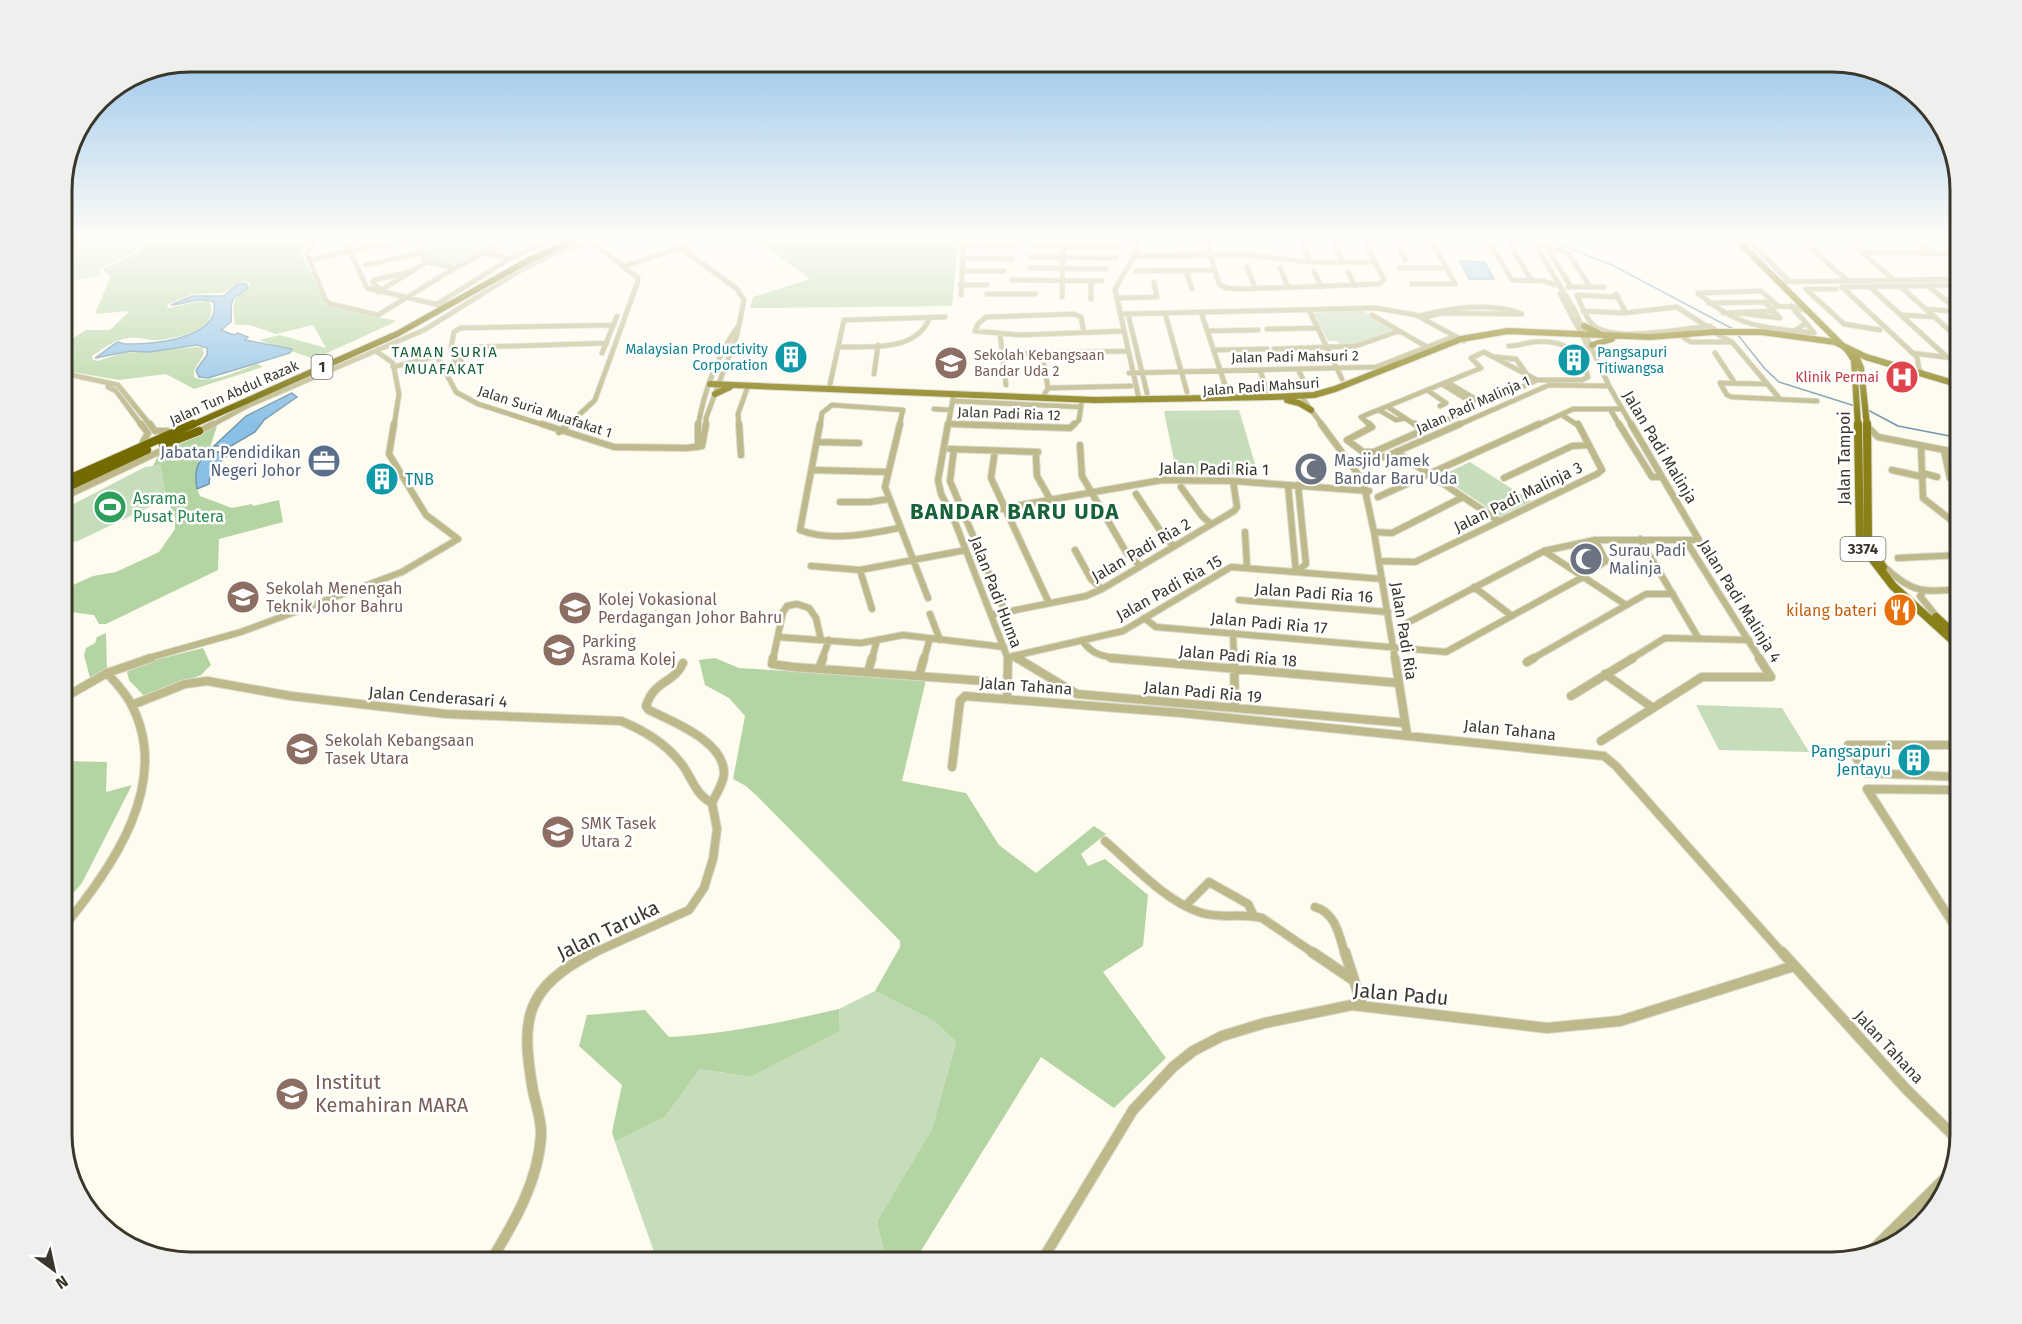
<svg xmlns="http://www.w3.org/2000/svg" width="2022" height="1324" font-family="'Fira Sans',sans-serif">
<rect width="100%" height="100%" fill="#fefbef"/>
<path fill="#c6ddbb" d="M62,240H106L118,243L141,240L144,243L132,253L99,269L102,275L75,280L62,285Z
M449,240H507L455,267L427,261L422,252L446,244Z
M1362,310L1393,330L1355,345L1340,346L1338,341H1328L1313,313Z
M1239,410L1258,474L1177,475L1164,411Z
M1470,462L1531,501L1500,516L1440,476Z
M160,465L166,499L78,541L62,544V510L145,467Z
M1696,705L1782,708L1809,752L1719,750Z
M875,991L934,1021L956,1042L932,1129L877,1221L886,1262H651L653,1249L615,1142L665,1117L700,1069L751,1077L840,1031L839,1009Z"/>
<path fill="#b4d5a3" d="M146,240H310L300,253L328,306L397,321L314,359L259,340L280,335L326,348L313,325L276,334L250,325H235C233,303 230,300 249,287L250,284L245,281L222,293L192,294L167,305L168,308L196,302L209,301C222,330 176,338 158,340C149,341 139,337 130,338C115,339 104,348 92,356V359L97,361L124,353L197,347L203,348L204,354L194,370V377C211,386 241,369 258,364L263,367L194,389L166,374L119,380L73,372L62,373V345L86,330H110L130,311L95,314L111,276L102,269L136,254L149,241Z
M958,240L952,306L750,308L753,297L810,279L757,241Z
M214,426H217L209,451L199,460L197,489L200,496L232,508L252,504L253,506L279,500L283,522L219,539L218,570L106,624H99L94,615L62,611V590L93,576L116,572L159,552L175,529V517L166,499L160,465L153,466L158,456Z
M106,633L107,669L90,678L84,655L86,648L95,643L97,637Z
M203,648L211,665L201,675L144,696L129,680L127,672L147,662Z
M715,658L739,668L926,680L902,781L966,793L999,845L1036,873L1094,826L1106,834L1081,854L1088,866L1105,859L1148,895L1143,946L1103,972L1166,1058L1114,1108L1041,1057L914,1262H886L877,1221L932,1129L956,1042L934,1021L875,991L900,947V941L757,796L746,786L733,779L745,716L729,698L705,685L699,660Z
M62,761L107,762L106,792L132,785L82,883L62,906Z
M839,1009L840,1031L751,1077L700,1069L665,1117L615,1142L612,1132L622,1085L579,1046L587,1015L645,1010L669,1037C727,1034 783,1022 839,1009Z"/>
<path fill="#8bc0e6" stroke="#7397ae" stroke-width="1.5" d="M1460,261L1485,262L1494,279H1469Z
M246,283L248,288C227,302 232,299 231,322L221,330L234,335L238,333L248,337L245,340L292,349L290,353L208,378L199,377L196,370L207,355V348L197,345L149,352L131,351L95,358C97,357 116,342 118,342C120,342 123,344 126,344C150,345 221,339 214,302C199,296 184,305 171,305L192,296H223L237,285Z
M292,393L297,397L264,420L255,432L231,446H214L246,416Z
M209,451L230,453C220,462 209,470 209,484L197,489C194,472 196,463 209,451Z"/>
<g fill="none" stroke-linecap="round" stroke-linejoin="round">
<path stroke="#7397ae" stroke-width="1.5" d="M1547,240L1612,265L1733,329
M1738,335L1765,369L1779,382L1855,406
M1868,410L1898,426L1960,438"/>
<g stroke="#dbd8cc" stroke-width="6">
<path id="minor-far3" d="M315,240L307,254L325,299L330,304L378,315L455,268L510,240
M352,240L348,247L367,288L439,305L449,303
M1138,240L1136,253L1115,289L1139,399
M1206,240L1219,284L1226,288L1240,289L1379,284L1384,280L1364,240
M1300,240L1311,262
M1332,240L1343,262
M1488,240L1512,280L1544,281L1555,285
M1507,240L1532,281
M1532,240L1575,311L1609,386L1632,426
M1748,240L1790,282
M1802,240L1848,281
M1802,240L1849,241
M1848,240L1894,280
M1913,240L1931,253
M1138,241L1206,240
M1432,241L1455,284
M1534,242L1569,254L1590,287
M1367,244H1433
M1398,244L1405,260
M1510,244H1530
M964,245L1017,246
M1034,246L1120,247
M1546,246L1571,287
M418,248L425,261L455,268
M681,248L737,289L744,300L737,335L706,418V426
M483,252L509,259
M1861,252L1960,254
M1134,256L1248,255L1311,262H1375
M1030,257L1116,258
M962,258L1013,259
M309,261L366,247L435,240
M366,265L420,253
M624,266L705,240
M1247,267L1255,288
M1030,268L1106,269
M1280,268L1288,287
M1400,268H1446
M962,271H1004
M1136,271L1214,270
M1186,271L1192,289
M1314,271L1321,287
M1348,272L1355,286
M1012,280L1102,281
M1091,281V299
M1780,282L1960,279
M1412,284H1455
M960,285H987
M1900,286L1960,340
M1928,286L1960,312
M1568,287H1604
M1842,287L1917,357L1919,369L1924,375
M1842,287L1960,285
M1870,287L1947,357
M1836,289H1806L1844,324L1880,330
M381,290L373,283L374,280L408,272
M378,292L427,262
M1698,293C1731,321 1752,327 1795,331L1806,323L1791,306
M1698,293L1761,291L1777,305
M987,294H1035
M1560,294L1589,348
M1616,294L1626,313
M961,295L964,240
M1062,297L1063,240
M1617,297L1577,295C1581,304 1585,316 1592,324C1612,344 1683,328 1710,326L1718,332
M1116,298L1157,297L1154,282
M1946,300L1960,299
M439,303L509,259L553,240
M1708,303L1768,302
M1775,306L1795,307L1809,312
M1927,309L1960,312
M1309,310L1342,379
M1583,311L1625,313L1677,307L1706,326
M1201,312L1227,391
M1165,313L1187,392
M1723,313L1774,311
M1738,313L1780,318L1765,302
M1120,314L1376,308L1416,315L1464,341
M1128,314L1147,393
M1372,315L1427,347
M1902,315L1935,317
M1419,316C1450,308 1492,302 1522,314L1441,313L1423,318
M1267,329L1318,328
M1207,331L1258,330
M1795,331L1814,333L1806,323
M1084,332L1081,317L1074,314L986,317L978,324L975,331L1021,335L1124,331
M1713,332L1732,342L1780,399
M1000,334L1006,385
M1684,338L1691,342H1732
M838,347C870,346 916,353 930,317
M451,348L607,343
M1274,349L1356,346L1399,331
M1213,350L1267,349
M376,351L393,363L399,394L394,426
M602,353L617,316
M1042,353L1048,388L1043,397
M1715,353L1735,383
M1912,353L1960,359
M1002,354L1128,351
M1497,357L1516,359L1526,373
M393,367L437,356L456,392L478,404L547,426
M451,368L456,365L453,351
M1298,369L1307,388
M1260,370L1267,391
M446,373L463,366L460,357L451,348L454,332L460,328L614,325
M1129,373L1376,367L1455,336
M874,374L878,345
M62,376L72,375L118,385L151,426
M1447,382L1477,400
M1442,384L1471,402
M1766,384L1720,383L1727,395L1732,397L1817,401
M108,387L116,391L142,426
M1048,388L1131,386
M829,389L844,320L945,317
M1427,390L1446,403L1440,406
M1303,399L1323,426
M953,401L1081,407
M1469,403L1485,396L1499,398L1537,380H1582L1588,377C1580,349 1562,339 1533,342C1525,343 1517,346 1509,346
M1388,407L1417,426
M934,409L951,410
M1610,409L1620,426
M1379,410L1396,420L1405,418
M1562,415L1579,426
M948,424L999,426
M210,426L247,406L424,330L521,270L558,252L592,242L638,278V281L595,400L567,426
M698,426C704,392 717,355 737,328
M739,426L738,414L748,386
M820,426L822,413L832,405L903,410L899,426
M948,426L954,393
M1073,426L1079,420L1082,399
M1371,426L1361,417L1481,368L1471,358L1484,352L1537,380
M1434,426L1469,410V403
M1456,426L1549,385L1609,386
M1536,426L1573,409H1622"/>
</g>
<g stroke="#dbd8cc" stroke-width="8">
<path id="minor-far2" d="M141,424L148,433L143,442
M150,424L155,431H167
M542,424L614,447L687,448L702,446L706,424
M698,424V447
M739,424L741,455
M820,424L800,530C830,542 869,534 899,528
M900,424L885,487L928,598
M948,424L938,480L941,494L953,517L1008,659
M953,424L1070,428L1074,424
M1321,424L1363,481L1374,532L1395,659
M1369,424L1372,427L1347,440L1363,452H1374L1437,424
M1415,424L1424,430
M1619,424L1652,477H1662
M1866,425L1878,437L1960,453
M559,432L569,424
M196,433L213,424
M817,442L859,443
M1080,445L1082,476L1126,552L1140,566
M1921,446L1923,498L1960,527
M950,449L1038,452
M954,449L950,481L1005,612
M1944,450L1950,478
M995,451L991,478L1049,603
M1396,452L1499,521
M1036,457L1037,476L1050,499
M1351,464L1387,456L1460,424
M812,470L887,472
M1892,470L1923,477
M1923,473L1937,477
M1504,478L1572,446L1589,445
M1288,485L1296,572
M1181,487L1202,516L1211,524
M1136,494L1165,538L1174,546
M1378,497L1539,424
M62,498L173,445
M840,502H870L888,499
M953,517L1162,480L1233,481L1369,491
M1245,532L1247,568
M1374,532L1392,533L1463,497
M1640,539L1699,639
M1686,541L1760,659
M1075,550L1091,579L1102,589
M1544,551L1626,605
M1898,558L1960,555
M1379,561L1415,562L1597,474L1602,470L1578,424
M1880,563C1912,592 1918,593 1960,589
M811,566L860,570L966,550
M860,570L872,609
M1590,571L1606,561L1595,540
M1296,572L1306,564L1298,485
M1474,587L1512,616
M1923,592L1920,596L1937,617
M1239,600L1388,612
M930,614L940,640
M991,615L1086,596L1102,589L1234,511L1237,507L1233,481
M1144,618L1156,627L1446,652L1583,577
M1407,623L1544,551L1595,540H1699L1631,424
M1233,633L1234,659
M778,637L861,643L903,635L1004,647
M1082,640C1093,657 1107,657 1126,659
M1013,656L1123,631L1231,567L1382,579
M1008,657L1022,659
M145,659L241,632L402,572L458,539L426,515L389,454L394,424
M773,659L783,612L787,606L797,604L809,608L816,618L821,640
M822,659L829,640
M872,659L877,640
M924,659L930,638
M1532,659L1646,594H1673
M1631,659L1665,638L1749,640"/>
</g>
<g stroke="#dbd8cc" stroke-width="10">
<path id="minor-far1" d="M773,658L772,664L793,667L985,681
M1017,658L1077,694L1405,723
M1111,658L1399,683
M1234,658L1235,708
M1395,658L1407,734
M1527,662L1534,658
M683,663C675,683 654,680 646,706L649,710C673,722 724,741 724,773C724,783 716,794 712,803
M819,669L823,658
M868,672L872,658
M1605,674L1653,708
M919,676L924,658
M1571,696L1633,658
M1007,698L1008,658
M62,699L107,673L151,658
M132,705L185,684L207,681L291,696L446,714L621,721C643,730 665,743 680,762C692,776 694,794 712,803
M1601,741L1702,677H1771L1759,658
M1960,745H1848L1866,773L1960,777
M952,767L960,701L965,696L1181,713L1604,756L1616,766L1783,954
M1960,790L1867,789L1954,925L1960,929
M1105,841C1132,864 1167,903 1202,913C1222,919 1242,913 1262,918L1315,954
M1185,906L1209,882L1248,904L1254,916
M1315,907C1336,913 1339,935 1345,954
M62,929C112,868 174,782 130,702C124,691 115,682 107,673
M591,954L689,910L704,888L713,859L717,829L712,803"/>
</g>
<g stroke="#dbd8cc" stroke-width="12">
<path id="minor" d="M1312,952L1352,979
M1345,952L1362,1005
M1782,952L1906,1089L1959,1141
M1870,1252L1948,1175
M490,1262C514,1223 538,1182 541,1136C542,1121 536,1105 533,1091C520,1017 525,988 594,952
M1041,1262L1133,1110L1173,1067L1193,1051L1222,1036L1265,1023L1352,1005L1547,1028L1620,1021L1794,966"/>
</g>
<g stroke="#dbd8cc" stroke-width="8">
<path id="major-far1" d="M1737,240L1848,351L1854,360L1858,426
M1584,326L1598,333
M1592,345L1612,339
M1856,356L1861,368L1867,426
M710,384L1095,400L1273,397L1314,395L1335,389L1461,339L1508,331L1650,337L1712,332H1761L1835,342L1866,357L1960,385
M715,394L730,387
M1287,400L1299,403L1311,410"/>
</g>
<g stroke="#dbd8cc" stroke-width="10">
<path id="major" d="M1858,424L1860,543L1893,586L1960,647
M1867,424L1868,543L1883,567
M1936,617L1960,639"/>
</g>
<g stroke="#dbd8cc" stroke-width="8">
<path id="highway-far1" d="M190,426L397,334L529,260L575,240"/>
</g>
<g stroke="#dbd8cc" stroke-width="10">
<path id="highway" d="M165,440L163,445L199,431
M62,482L193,424
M62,490L147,450"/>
</g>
<use href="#minor-far3" stroke="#bdb98b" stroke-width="4.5"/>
<use href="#minor-far2" stroke="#bdb98b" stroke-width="6"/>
<use href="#minor-far1" stroke="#bdb98b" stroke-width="8"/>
<use href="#minor" stroke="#bdb98b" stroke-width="10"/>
<use href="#major-far1" stroke="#898018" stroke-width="6"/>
<use href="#major" stroke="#898018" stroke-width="8"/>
<use href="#highway-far1" stroke="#746b00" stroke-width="6"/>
<use href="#highway" stroke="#746b00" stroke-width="8"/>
</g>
<linearGradient id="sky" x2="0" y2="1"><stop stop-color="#83b9e7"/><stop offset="0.56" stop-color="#fffdf8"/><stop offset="1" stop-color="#fffdf8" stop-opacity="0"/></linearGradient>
<rect width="2022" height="425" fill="url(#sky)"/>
<defs>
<g id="building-disc" transform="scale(1.725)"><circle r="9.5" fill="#0f9aa8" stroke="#fff"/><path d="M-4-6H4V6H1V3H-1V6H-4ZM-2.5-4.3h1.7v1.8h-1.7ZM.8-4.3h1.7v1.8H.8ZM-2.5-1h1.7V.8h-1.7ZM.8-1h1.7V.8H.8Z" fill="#fff"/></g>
<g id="school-disc" transform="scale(1.725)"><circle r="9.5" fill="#8d6e63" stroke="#fff"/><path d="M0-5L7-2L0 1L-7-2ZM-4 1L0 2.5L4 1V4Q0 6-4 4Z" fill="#fff"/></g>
<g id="hospital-disc" transform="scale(1.725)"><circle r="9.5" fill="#e0444e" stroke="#fff"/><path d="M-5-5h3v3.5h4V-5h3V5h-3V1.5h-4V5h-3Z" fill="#fff"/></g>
<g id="office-disc" transform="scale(1.725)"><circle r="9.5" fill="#5c6f8a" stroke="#fff"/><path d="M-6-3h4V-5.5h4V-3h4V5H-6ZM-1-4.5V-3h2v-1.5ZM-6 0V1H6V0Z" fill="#fff"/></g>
<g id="mosque-disc" transform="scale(1.725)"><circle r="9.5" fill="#6b7280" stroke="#fff"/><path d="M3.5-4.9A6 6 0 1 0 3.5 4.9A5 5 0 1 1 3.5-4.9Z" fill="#fff"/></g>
<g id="stadium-disc" transform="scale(1.725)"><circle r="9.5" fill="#2e9e5b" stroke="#fff"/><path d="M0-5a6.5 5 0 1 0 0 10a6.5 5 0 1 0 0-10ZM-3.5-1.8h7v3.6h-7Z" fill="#fff"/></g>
<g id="university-disc" transform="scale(1.725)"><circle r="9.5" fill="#8d6e63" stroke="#fff"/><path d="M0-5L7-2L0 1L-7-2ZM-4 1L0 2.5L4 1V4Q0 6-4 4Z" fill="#fff"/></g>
<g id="restaurant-disc" transform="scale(1.725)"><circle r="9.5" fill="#e8710a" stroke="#fff"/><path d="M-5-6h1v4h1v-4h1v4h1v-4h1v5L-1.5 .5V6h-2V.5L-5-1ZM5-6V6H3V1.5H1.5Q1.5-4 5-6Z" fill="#fff"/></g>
</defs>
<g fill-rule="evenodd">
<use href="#building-disc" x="791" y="357"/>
<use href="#building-disc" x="1574" y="360"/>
<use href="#school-disc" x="951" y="363"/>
<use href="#hospital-disc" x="1902" y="377"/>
<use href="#office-disc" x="324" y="461"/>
<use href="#mosque-disc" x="1311" y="469"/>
<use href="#building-disc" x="382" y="479"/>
<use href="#stadium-disc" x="110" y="507"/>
<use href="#mosque-disc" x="1586" y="559"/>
<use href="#university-disc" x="243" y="597"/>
<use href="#university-disc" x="575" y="608"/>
<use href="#restaurant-disc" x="1900" y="610"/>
<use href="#school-disc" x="559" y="650"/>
<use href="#school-disc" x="302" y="749"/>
<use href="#building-disc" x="1914" y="760"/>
<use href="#school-disc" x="558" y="832"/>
<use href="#university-disc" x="292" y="1094"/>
</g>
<g text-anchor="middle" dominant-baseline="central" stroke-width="5" stroke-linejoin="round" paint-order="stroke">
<g font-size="14" fill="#0d838f" stroke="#fff" text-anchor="end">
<text x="768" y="349">Malaysian Productivity<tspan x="768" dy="16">Corporation</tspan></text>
<text x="1597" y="352" text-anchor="start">Pangsapuri<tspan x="1597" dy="16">Titiwangsa</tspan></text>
</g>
<g font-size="14" fill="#785e54" stroke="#fff" text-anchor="start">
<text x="974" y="355">Sekolah Kebangsaan<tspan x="974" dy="16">Bandar Uda 2</tspan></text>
</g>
<g font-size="14" fill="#3a362b" stroke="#fff">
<text transform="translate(1295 357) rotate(-1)">Jalan Padi Mahsuri 2</text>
<text transform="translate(1261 387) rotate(-4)">Jalan Padi Mahsuri</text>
<text transform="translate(234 393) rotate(-24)">Jalan Tun Abdul Razak</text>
<text transform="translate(1473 405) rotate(-24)">Jalan Padi Malinja 1</text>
<text transform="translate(545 412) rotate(18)">Jalan Suria Muafakat 1</text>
<text transform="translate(1009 414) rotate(2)">Jalan Padi Ria 12</text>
</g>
<g font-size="14" fill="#be3a42" stroke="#fff" text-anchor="end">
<text x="1879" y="377">Klinik Permai</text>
</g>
<g font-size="15" letter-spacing="1.5" fill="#186237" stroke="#fff">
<text x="445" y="352">TAMAN SURIA<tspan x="445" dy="17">MUAFAKAT</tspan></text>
</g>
<g fill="#fff" stroke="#75726b" stroke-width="1.5">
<rect x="311.5" y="355" width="21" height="24" rx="4.5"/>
<rect x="1840.5" y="537" width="45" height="24" rx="4.5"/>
</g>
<g font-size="15" font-weight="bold" fill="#3a362b">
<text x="322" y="367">1</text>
<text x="1863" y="549">3374</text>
</g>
<g font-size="16" fill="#3a362b" stroke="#fff">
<text transform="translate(1660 447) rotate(59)">Jalan Padi Malinja</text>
<text transform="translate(1844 458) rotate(-90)">Jalan Tampoi</text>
<text transform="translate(1214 469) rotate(1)">Jalan Padi Ria 1</text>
<text transform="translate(1518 497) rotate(-26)">Jalan Padi Malinja 3</text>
<text transform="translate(1141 550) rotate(-30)">Jalan Padi Ria 2</text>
<text transform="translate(1169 588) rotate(-29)">Jalan Padi Ria 15</text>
<text transform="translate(996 592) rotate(69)">Jalan Padi Huma</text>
<text transform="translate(1314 593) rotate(4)">Jalan Padi Ria 16</text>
<text transform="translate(1740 601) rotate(58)">Jalan Padi Malinja 4</text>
<text transform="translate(1269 623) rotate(5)">Jalan Padi Ria 17</text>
<text transform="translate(1404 631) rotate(81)">Jalan Padi Ria</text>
<text transform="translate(1238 656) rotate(5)">Jalan Padi Ria 18</text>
<text transform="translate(1026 686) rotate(4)">Jalan Tahana</text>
<text transform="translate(1203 692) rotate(5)">Jalan Padi Ria 19</text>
<text transform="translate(438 697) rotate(4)">Jalan Cenderasari 4</text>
<text transform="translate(1510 730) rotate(6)">Jalan Tahana</text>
<text transform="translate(1889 1047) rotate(47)">Jalan Tahana</text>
</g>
<g font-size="16" fill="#4e5e75" stroke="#fff" text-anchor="end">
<text x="301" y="452">Jabatan Pendidikan<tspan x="301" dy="18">Negeri Johor</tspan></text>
</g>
<g font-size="16" fill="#5b616d" stroke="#fff" text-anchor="start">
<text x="1334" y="460">Masjid Jamek<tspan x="1334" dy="18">Bandar Baru Uda</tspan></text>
<text x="1609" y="550">Surau Padi<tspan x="1609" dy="18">Malinja</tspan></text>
</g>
<g font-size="16" fill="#0d838f" stroke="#fff" text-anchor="start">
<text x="405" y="479">TNB</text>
<text x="1891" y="751" text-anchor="end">Pangsapuri<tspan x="1891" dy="18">Jentayu</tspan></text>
</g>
<g font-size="16" fill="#27864d" stroke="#fff" text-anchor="start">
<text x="133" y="498">Asrama<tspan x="133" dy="18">Pusat Putera</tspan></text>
</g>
<g font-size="16" fill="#785e54" stroke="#fff" text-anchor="start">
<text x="266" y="588">Sekolah Menengah<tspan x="266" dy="18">Teknik Johor Bahru</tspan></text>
<text x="598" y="599">Kolej Vokasional<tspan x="598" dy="18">Perdagangan Johor Bahru</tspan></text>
<text x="582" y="641">Parking<tspan x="582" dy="18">Asrama Kolej</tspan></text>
<text x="325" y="740">Sekolah Kebangsaan<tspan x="325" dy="18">Tasek Utara</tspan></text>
<text x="581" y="823">SMK Tasek<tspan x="581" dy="18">Utara 2</tspan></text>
</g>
<g font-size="16" fill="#c56008" stroke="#fff" text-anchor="end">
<text x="1877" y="610">kilang bateri</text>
</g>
<g font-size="20" fill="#3a362b" stroke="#fff">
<text transform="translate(608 930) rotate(-26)">Jalan Taruka</text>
<text transform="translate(1401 994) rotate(5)">Jalan Padu</text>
</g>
<g font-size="20" fill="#785e54" stroke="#fff" text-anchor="start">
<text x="315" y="1082">Institut<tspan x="315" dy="23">Kemahiran MARA</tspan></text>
</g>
<g font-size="22" font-weight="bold" letter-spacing="1.5" fill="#186237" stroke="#fff">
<text x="1015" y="511">BANDAR BARU UDA</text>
</g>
</g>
<path d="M0 0H2022V1324H0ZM190 72H1832A118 118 0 0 1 1950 190V1134A118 118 0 0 1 1832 1252H190A118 118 0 0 1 72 1134V190A118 118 0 0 1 190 72Z" fill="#efefee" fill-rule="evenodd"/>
<path fill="none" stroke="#3a362b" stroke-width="3" d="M190 72H1832A118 118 0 0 1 1950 190V1134A118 118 0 0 1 1832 1252H190A118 118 0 0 1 72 1134V190A118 118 0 0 1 190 72Z"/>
<g transform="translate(54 1270) rotate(147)" stroke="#ffffff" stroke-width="4.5" paint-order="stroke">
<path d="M0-4.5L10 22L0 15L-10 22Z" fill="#3a362b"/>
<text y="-9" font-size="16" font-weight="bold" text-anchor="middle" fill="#3a362b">N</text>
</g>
</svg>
